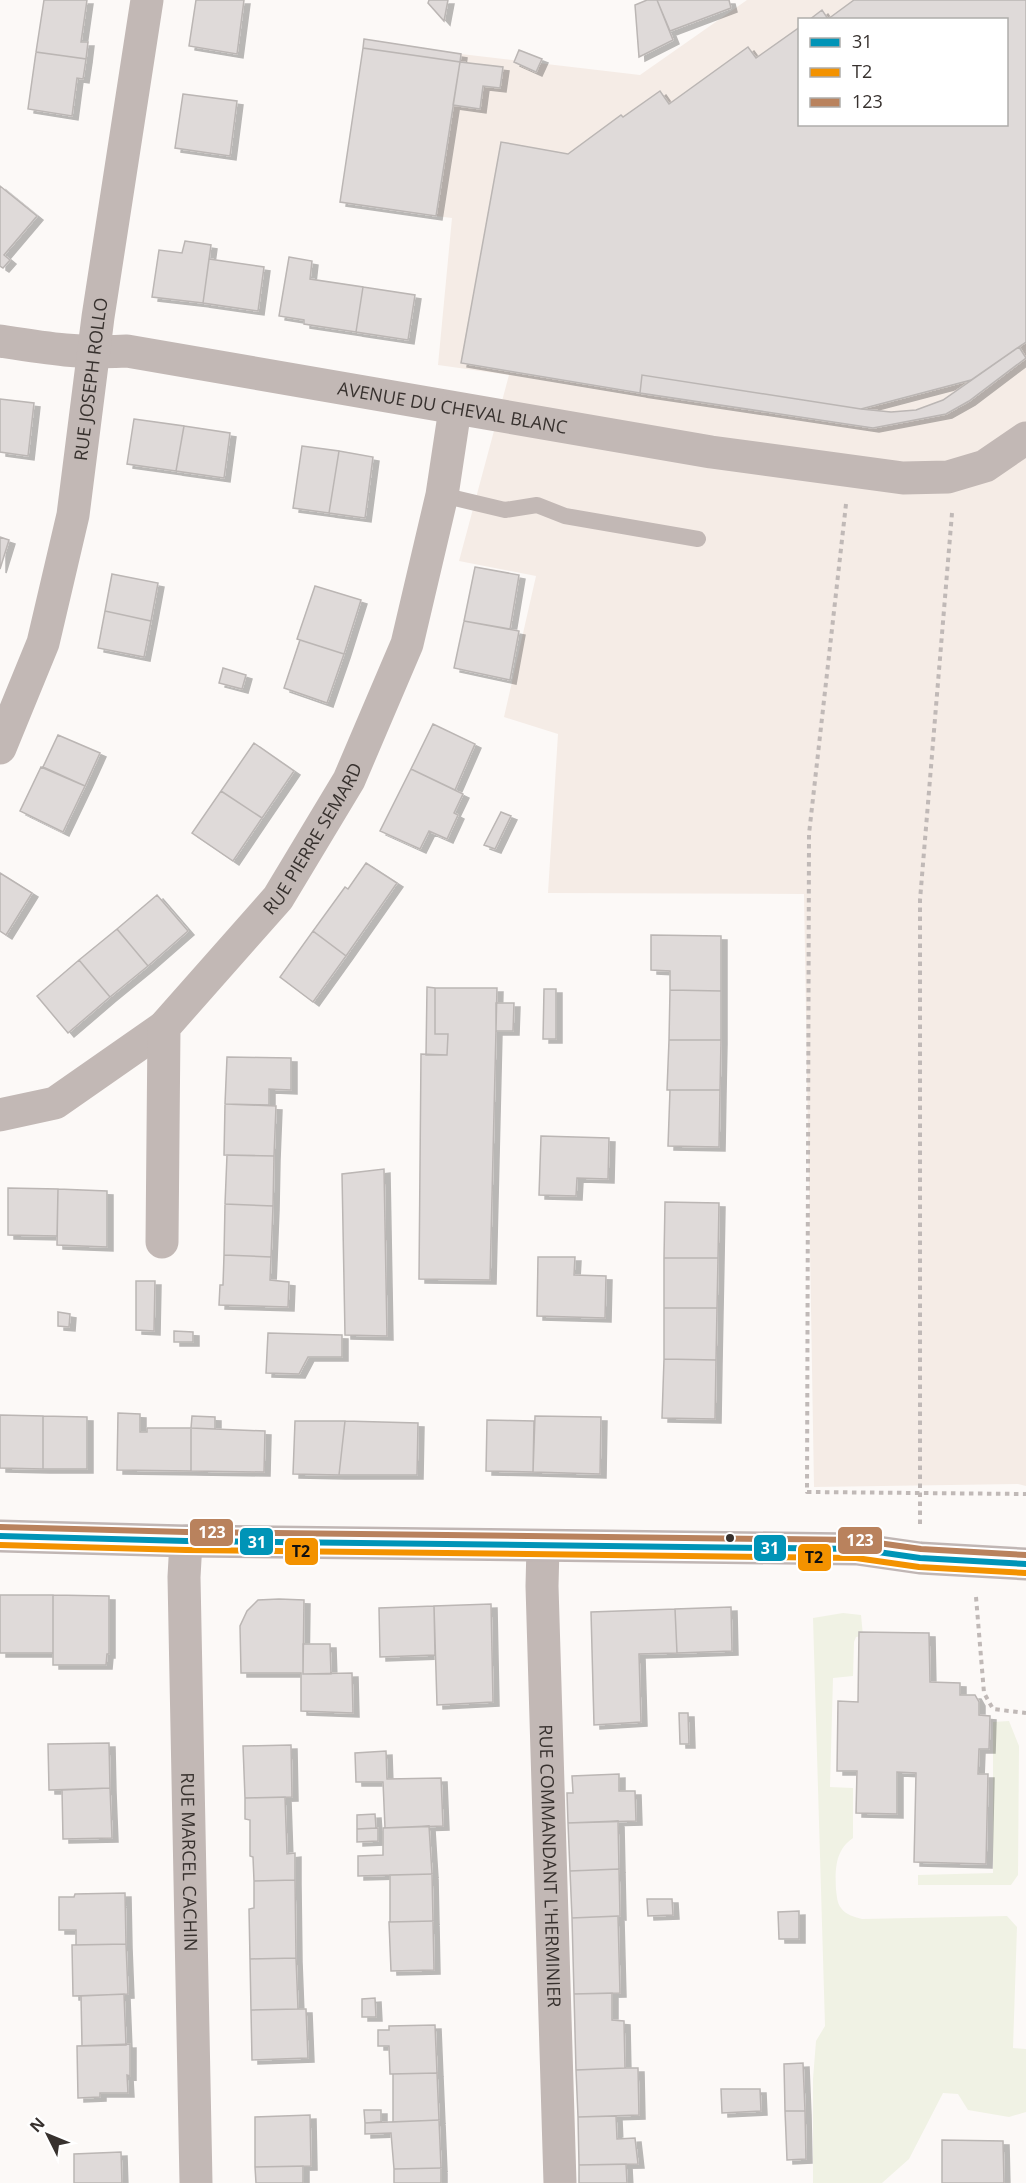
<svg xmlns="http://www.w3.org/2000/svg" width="1026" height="2183" font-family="'Open Sans',sans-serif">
<defs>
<filter id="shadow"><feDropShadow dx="6" dy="4" stdDeviation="0" flood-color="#0004"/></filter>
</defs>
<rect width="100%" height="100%" fill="#fcf9f7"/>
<path fill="#f5ece6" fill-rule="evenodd" d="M747,0H1026V1486L1018,1484L814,1487L804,894L548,893L558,734L504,717L536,576L459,561L509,375L438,365L452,218L436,216L461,54L640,75ZM800,20H1006V124H800Z"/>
<path fill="#f0f2e4" d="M843,1613L861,1615L863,1636L856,1637L854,1642L853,1676L833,1678L830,1787L853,1788V1838C835,1850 835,1870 836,1890C837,1896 837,1903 841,1908C846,1915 855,1917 862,1919L1007,1916L1017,1927L1013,2048L1026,2049V2112L1009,2117L968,2110L958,2094L943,2093L909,2159L882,2183H813V2079L816,2041L825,2026L813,1618Z
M1009,1721L1019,1746L1018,1875L1011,1885H918V1875L993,1873V1722Z"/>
<path fill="#dfdad9" stroke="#bbb6b4" stroke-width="1.5" filter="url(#shadow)" d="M44,0H87L81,42H88L86,59L36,52Z
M196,0H244L237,54L189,46Z
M429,0H448L444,21L428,3Z
M647,0H657L673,40L639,57L635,5Z
M657,0H729L731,8L670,31Z
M854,0H1026V342L971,380L861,409L642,375L640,393L461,363L501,142L568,154L621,115L623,117L660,91L669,104L748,47L756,58L800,27V124H1006V20H809L822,10L828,19Z
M364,39L461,54L460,62L363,48Z
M363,48L460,62L436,216L340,202Z
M519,50L542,59L536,72L514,62Z
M36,52L86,59L83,79L77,78L72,116L28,109Z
M460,62L503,67L500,88L483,86L480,109L453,105Z
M183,94L237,101L230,156L175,148Z
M0,186L37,216L4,255L10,260L3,268L0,266Z
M185,241L211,245L203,303L152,297L159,250L182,253Z
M289,257L312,261L310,279L363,287L356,332L304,324V320L279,316Z
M209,259L264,267L258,311L203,303Z
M363,287L415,295L408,340L356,332Z
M1019,347L1026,358L969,401L946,414L873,428L640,393L642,375L861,409L891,412L916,410L943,400Z
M0,399L34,403L28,456L0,452Z
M134,419L184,426L176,471L127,464Z
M184,426L230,433L224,478L176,471Z
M302,446L339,451L329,513L293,508Z
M339,451L373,457L365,518L329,513Z
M0,537L9,540L0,569Z
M475,567L519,575L510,629L464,621Z
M112,574L158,583L151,621L105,611Z
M315,586L361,600L344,654L297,639Z
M105,611L151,621L144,657L98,648Z
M464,621L519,631L510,680L454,668Z
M300,640L344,654L327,703L284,688Z
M223,668L246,675L242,689L219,683Z
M433,724L475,744L455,790L411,769Z
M58,735L100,753L85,786L43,767Z
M254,743L294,771L262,818L221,791Z
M41,767L85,786L63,832L20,811Z
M411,769L463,794L454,813L458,815L447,839L429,831L420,849L380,831Z
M221,791L262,818L233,861L192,833Z
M501,812L511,816L495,849L484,845Z
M366,863L397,883L346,956L313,931L345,887L348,889Z
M0,873L32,893L6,935L0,931Z
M157,895L188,931L148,966L117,929Z
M117,929L148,966L110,997L79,960Z
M313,931L346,956L313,1002L280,977Z
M651,935L721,936V991L670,990V971L651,970Z
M79,960L110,997L68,1033L37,996Z
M427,987L435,988V1034H448L447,1055H426Z
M435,988H497L490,1280L419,1279L421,1054L447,1055L448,1034H435Z
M544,989H556V1039H543Z
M670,990L721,991V1040H669Z
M496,1003H514L513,1031H496Z
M669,1040H721L720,1090H667Z
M227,1057L291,1058V1090L269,1089V1105L225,1104Z
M670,1090H720L719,1147L668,1146Z
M225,1104L276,1106L274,1156L224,1155Z
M541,1136L609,1138L608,1179L577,1178L576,1196L539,1195Z
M227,1155L274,1156L273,1206L225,1204Z
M384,1169L387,1336L345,1335L342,1174Z
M8,1188L58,1189L57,1236L8,1235Z
M58,1189L107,1191V1247L57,1245Z
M665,1202L719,1203L718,1258H664Z
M225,1204L273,1206L271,1257L224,1255Z
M224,1255L271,1257L270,1280L289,1282L288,1307L219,1305L220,1285H223Z
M538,1257H575L574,1275L606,1276L605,1318L537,1316Z
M664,1258H718L717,1308H664Z
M136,1281H155L154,1331L136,1330Z
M664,1308H717L716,1360L664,1359Z
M58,1312L70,1314L69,1327L58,1326Z
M174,1331L193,1332V1342H174Z
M268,1333L342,1335V1357H308L299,1374L266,1373Z
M664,1359L716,1360L715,1419L662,1418Z
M118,1413L140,1414V1432H147V1428H191V1471L117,1470Z
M0,1415L43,1416V1469L0,1468Z
M43,1416L87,1417V1469H43Z
M192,1416L215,1417V1429L191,1428Z
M535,1416L601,1417L600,1474L533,1472Z
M487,1420L534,1421L533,1472L486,1471Z
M295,1421H345L339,1475L293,1474Z
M345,1421L418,1423L417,1475H339Z
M191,1428L265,1431L264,1472L191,1471Z
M0,1595H53V1653H0Z
M53,1595L109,1596V1654H107L106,1665H53Z
M279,1599L304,1600L303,1674L352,1673L353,1713L301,1711V1673H241L240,1626L247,1611L258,1600Z
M491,1604L493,1702L437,1705L434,1606Z
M434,1606L435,1655L380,1657L379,1608Z
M731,1607L732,1651L677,1653L675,1609Z
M675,1609L677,1653L639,1654L641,1722L594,1725L591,1612Z
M859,1632L929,1633L930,1682L960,1683V1695H975L979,1702V1715L990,1716L989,1749H979L978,1774H988L986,1864L914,1862L916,1773L897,1772V1814L856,1813L857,1771H837L838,1701L858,1702Z
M303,1644H330L331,1674H303Z
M679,1713H688L689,1744H680Z
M109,1743L110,1788L49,1790L48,1744Z
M291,1745L292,1797L245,1798L243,1746Z
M386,1751L387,1779L441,1778L443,1826L385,1828L383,1782H356L355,1753Z
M619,1774V1791H635L636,1821L568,1823L567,1793H573L572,1776Z
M110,1788L112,1838L63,1839L62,1790Z
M285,1797L287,1854L295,1853V1880L254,1881L253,1857L250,1856V1820L245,1819V1798Z
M375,1814L376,1828L357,1829V1815Z
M618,1821L619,1869L570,1871L568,1823Z
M429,1826L432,1874L358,1876V1856L383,1855V1828Z
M378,1828V1841L357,1842V1829Z
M619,1869L620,1916L572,1918L570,1871Z
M432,1874L433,1921L390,1922V1875Z
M295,1880L296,1958L250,1959L249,1909L254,1908V1881Z
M125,1893L126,1944L76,1945V1930H59V1897H74L75,1894Z
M647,1899H672L673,1915L648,1916Z
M799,1911V1939H779L778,1912Z
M618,1916L620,1993L574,1994L572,1918Z
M433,1921L434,1970L391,1971L389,1922Z
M126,1944L128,1994L73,1996L72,1945Z
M296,1958L298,2009L251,2010L250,1959Z
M612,1993V2020L624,2021L625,2068L576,2070L574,1994Z
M124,1994L126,2045L82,2046L81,1996Z
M375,1998L376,2017H362V1999Z
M298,2009H306L308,2058L252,2060L251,2010Z
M435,2025L437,2073L390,2074L389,2046H378V2030H389V2026Z
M130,2044V2076L127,2075L128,2093H100V2097L78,2098L77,2046Z
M803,2063L805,2111H785L784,2064Z
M625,2068H638L639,2115L578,2117L576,2070Z
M437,2073L439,2120L393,2122V2074Z
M721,2089H760L761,2111L722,2113Z
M364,2110H381V2122L365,2123Z
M785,2111H805L806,2159L787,2160Z
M310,2115L311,2166L255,2167V2117Z
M616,2116L617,2139L635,2138L638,2164L579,2165L578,2117Z
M439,2120L441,2168L394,2169L391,2133L365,2134V2123Z
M942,2140L1003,2141L1004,2183H942Z
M121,2152L122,2183H74V2154Z
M626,2164L627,2183H579V2165Z
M303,2166V2183H256L255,2167Z
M441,2168V2183H394V2169Z"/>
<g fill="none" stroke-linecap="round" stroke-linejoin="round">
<path stroke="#c0b9b7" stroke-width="4" stroke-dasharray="4.5 4.5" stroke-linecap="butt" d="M846,504L809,834L807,1492L1026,1494
M920,1524V900L952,513
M976,1597L984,1693L993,1709L1026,1713"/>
<path stroke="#c2b8b5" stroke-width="16" d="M442,495L505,510L537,505L565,516L698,539"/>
<g stroke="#c2b8b5" stroke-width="33">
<path id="s1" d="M0,341C45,348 81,354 127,351L711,452L903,478L948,477L985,466L1026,438"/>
<path id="s2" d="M0,748L43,643L73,515L98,317L147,0"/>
<path d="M0,1115L55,1103L164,1027"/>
<path id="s3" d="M162,1242L164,1027L278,898L349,780L407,644L442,495L455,409"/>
<path id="s4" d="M543,1546L542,1586L560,2183"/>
</g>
<path stroke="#c2b8b5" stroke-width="33" id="s5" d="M186,1541L184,1577L196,2183"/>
<path stroke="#c0b6b4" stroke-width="33" d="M0,1536L186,1541L857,1549L920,1558L1026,1564"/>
<g stroke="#fff" stroke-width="10">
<path id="bus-1" d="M0,1536L186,1541L857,1549L920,1558L1026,1564"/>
</g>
<g stroke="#fff" stroke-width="10">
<path id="bus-2" d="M0,1545L186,1550L856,1558L919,1567L1025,1573"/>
</g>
<g stroke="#fff" stroke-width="10">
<path id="bus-3" d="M0,1527L186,1532L857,1540L921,1549L1026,1555"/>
</g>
<use href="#bus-1" stroke="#0094b7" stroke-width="6"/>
<use href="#bus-2" stroke="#f39200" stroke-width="6"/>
<use href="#bus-3" stroke="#b9825d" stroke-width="6"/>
</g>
<circle fill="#37312e" stroke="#fff" stroke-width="2" cx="730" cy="1538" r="5"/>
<g text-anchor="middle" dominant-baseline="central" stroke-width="4.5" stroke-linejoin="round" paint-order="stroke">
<g font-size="18" fill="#37312e" stroke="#fff">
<text stroke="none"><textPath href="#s2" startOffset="382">RUE JOSEPH ROLLO</textPath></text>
<text stroke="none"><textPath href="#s1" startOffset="458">AVENUE DU CHEVAL BLANC</textPath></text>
<text stroke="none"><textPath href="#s3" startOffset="456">RUE PIERRE SEMARD</textPath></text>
<text stroke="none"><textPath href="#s5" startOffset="321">RUE MARCEL CACHIN</textPath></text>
<text stroke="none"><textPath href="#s4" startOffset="320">RUE COMMANDANT L'HERMINIER</textPath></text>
</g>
</g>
<g stroke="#fff" stroke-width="2">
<rect x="189" y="1518" width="45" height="29" rx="6" fill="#b9825d"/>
<rect x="837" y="1526" width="46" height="29" rx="6" fill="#b9825d"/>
<rect x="239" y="1527" width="35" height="29" rx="6" fill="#0094b7"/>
<rect x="753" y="1534" width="34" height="28" rx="6" fill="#0094b7"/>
<rect x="284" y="1537" width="35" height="29" rx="6" fill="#f39200"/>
<rect x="797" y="1543" width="35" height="29" rx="6" fill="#f39200"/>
</g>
<g font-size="16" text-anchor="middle" font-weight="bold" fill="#fff">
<text x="212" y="1538">123</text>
<text x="860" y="1546">123</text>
<text x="257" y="1548">31</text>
<text x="770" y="1554">31</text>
</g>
<g font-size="16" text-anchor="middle" font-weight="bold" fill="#111">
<text x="301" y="1557">T2</text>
<text x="814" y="1563">T2</text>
</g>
<rect x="798" y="18" width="210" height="108" fill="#ffffff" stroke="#afadab" stroke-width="1.5"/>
<rect x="810" y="38" width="30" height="9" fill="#0094b7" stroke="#afadab" stroke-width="1.5"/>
<text x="852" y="48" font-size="18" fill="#37312e">31</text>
<rect x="810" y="68" width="30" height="9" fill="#f39200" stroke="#afadab" stroke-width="1.5"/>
<text x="852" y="78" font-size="18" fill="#37312e">T2</text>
<rect x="810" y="98" width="30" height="9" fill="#b9825d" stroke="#afadab" stroke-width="1.5"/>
<text x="852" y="108" font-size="18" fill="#37312e">123</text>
<g transform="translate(48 2135) rotate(313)" stroke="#ffffff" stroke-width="4.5" paint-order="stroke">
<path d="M0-4.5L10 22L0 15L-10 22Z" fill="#37312e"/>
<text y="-9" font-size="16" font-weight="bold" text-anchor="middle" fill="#37312e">N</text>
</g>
</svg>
